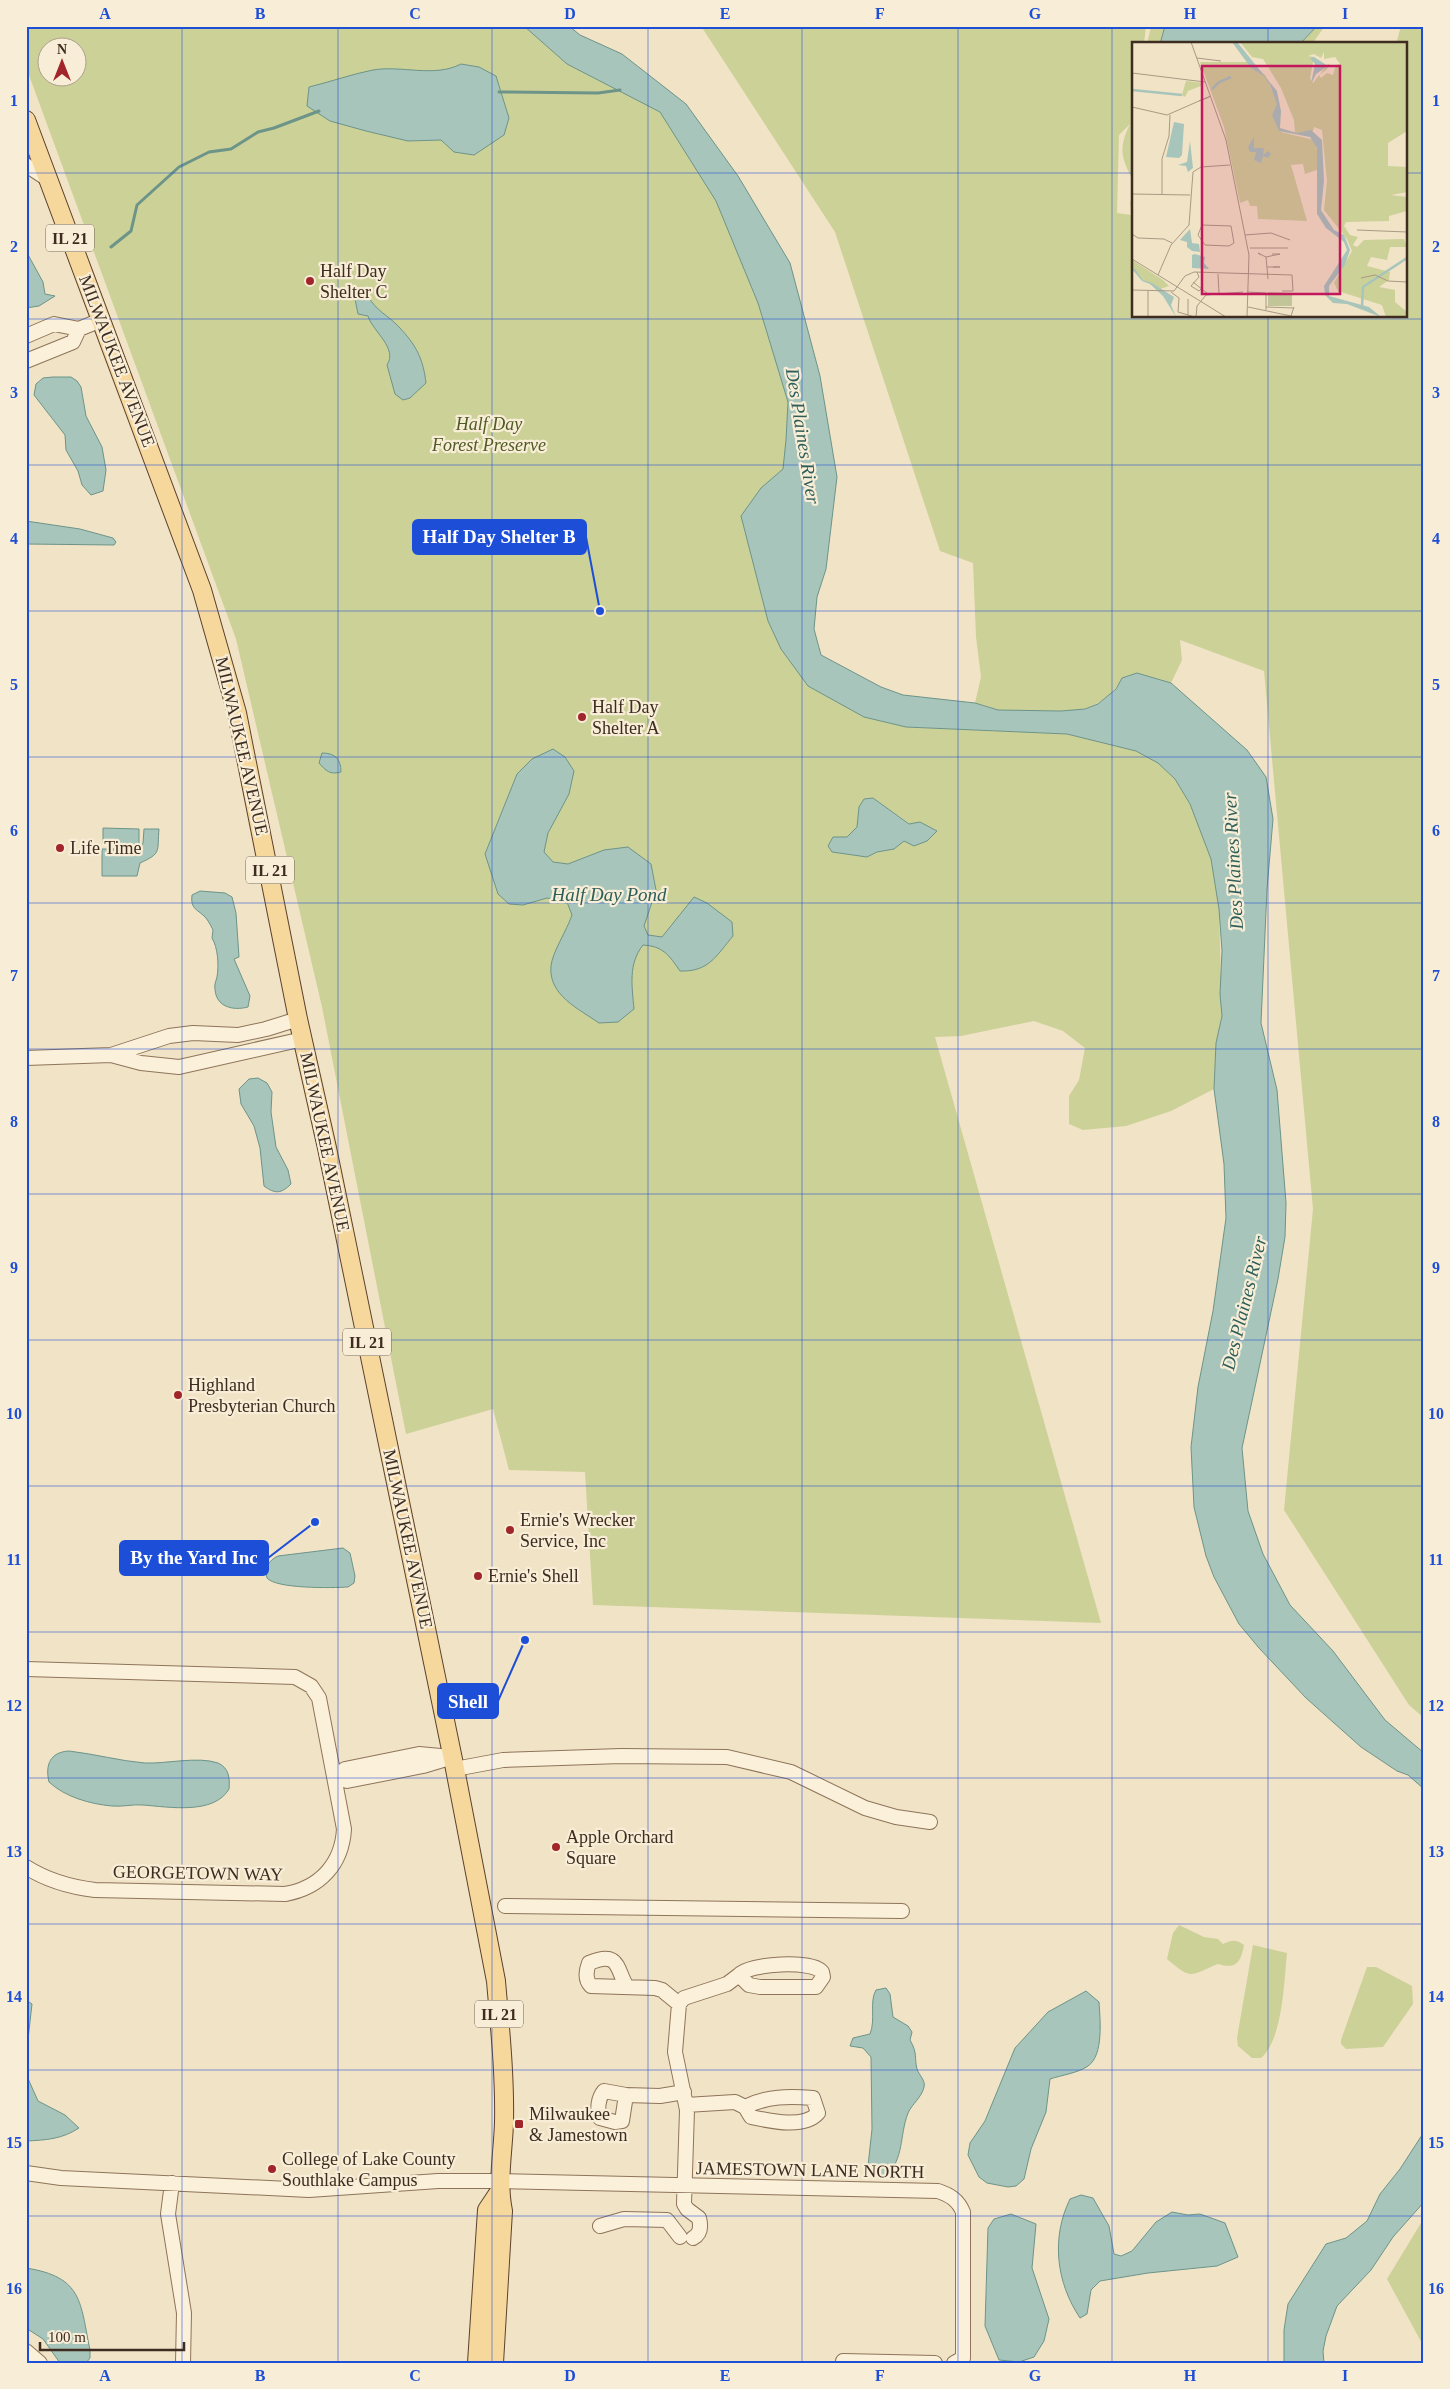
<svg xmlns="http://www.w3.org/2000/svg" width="1450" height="2389" font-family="Georgia,serif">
<rect width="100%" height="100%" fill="#f1e3c6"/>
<path fill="#ccd198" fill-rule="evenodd" d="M26,26H557L665,93L793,363L795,631L834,690L906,727L1067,734L1136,751L1158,763L1175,779L1190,804L1211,859L1219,909L1222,1016L1216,1043L1214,1089L1171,1111L1126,1126L1083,1130L1069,1124V1096L1079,1080L1085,1048L1063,1031L1034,1021L961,1036L935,1037L1101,1623L593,1605L585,1472L509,1470L493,1409L406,1434L322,1007L236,639L26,67ZM48,48H78V78H48ZM873,798L910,824L920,822L914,846L904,840Z
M701,26H1146L1144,44H1134V182C1121,158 1118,149 1130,124L1119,135L1117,213L1131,215L1130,202L1134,197V316H1406V44H1396L1401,26H1424V1718L1409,1705L1284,1510L1313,1209L1264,671L1180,640L1182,660L1171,683L1137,673L1122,678C1115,692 1103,702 1088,708C1073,714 1015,713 998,710C990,708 983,705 975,703L981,677L976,637L973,563L940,551L835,232Z
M1151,26H1165L1160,44H1147Z
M1317,26H1325L1312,44H1301Z
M1179,1925L1204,1937L1218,1939L1223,1944C1231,1940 1236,1939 1244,1945C1241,1961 1237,1970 1218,1964C1189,1976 1192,1980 1167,1959L1173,1933Z
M1253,1945L1287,1953C1284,1981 1283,2039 1261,2058H1252L1238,2046L1237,2038Z
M1367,1967H1376L1412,1986L1413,2004L1383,2047L1346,2049L1341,2044V2040Z
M1424,2218V2347L1387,2279Z"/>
<path fill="#a7c5bb" stroke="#6d9489" d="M524,26H569L580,35L622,54L686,104L738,176L790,263L820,376L837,477L826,569L817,597L814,629L821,655L881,687L903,695L975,703L998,710L1061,711L1085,709L1098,704L1116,689L1122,678L1137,673L1171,683L1247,750L1266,777L1273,819L1267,889L1261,1023L1277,1090L1286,1203L1285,1237L1278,1279L1242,1448L1248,1511L1263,1554L1290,1605L1333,1651L1385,1720L1424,1753V1789L1408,1775L1397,1771L1361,1747L1306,1698L1259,1648L1239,1624L1214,1577L1206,1556L1194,1507L1191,1447L1198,1387L1213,1311L1226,1218L1224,1164L1214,1089L1216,1043L1222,1016L1220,994L1222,951L1219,909L1211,859L1190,804L1175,779L1158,763L1136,751L1067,734L906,727L864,717L808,686L781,649L768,621L741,516L761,488L783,469L786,440L788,402L758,303L716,201L660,112L567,64Z
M1165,26H1317L1300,44H1160Z
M461,64L479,67L496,76L509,118L504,135L474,155L454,152L441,140L408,141L366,131L330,121L307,106L309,87C330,82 352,74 373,70C402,65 434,78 461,64Z
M26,251L43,282L45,294L55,296L39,306L26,308Z
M357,294L368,296C376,311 388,315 399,327C416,345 423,358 426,383L410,398L403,400L395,394L387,365C398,348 373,332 368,316L358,314L355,299Z
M53,377H71L77,381L81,387L86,416L102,447L106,470L103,491L91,495L82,485L78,471L66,450L65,435L34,395L36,384L43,378Z
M26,521L80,529L113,538L116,542L114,545L26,544Z
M553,749L565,757L574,771L569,794L548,833L544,852L553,862L568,864L604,850L628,847L651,864L656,890L644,926L648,935L662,937L694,897L707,903L732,922L733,936C716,956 709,972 680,971C669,955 663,946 643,945C628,964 632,986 634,1009L618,1022L599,1023C579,1009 548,995 551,966C552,953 567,930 572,915L567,902L547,898L523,905L509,904L498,894L485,854L517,774L532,759Z
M322,753C335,753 341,759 341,772C330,775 326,771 319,763Z
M873,798L909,824L920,822L937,831L927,841L914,846L904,841L894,849L877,852L867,857L832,852L828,846L833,837H847L857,827L859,807L864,799Z
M103,828L139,829V844L141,846L143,843L144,829H159C157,852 162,853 140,863L137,876H102V849H121L122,845L103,844Z
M200,891L225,893L232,897L236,913L239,957L234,959L250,996L248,1007C233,1011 216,1007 215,989C214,985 216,981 217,977C219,965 218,948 212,938L213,930C211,926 209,922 206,918C198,909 190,910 192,895Z
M258,1078L267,1083L272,1092L271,1112L276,1147L288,1170L291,1184C281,1194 275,1194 264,1186L260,1148L254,1126L241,1104L239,1089L249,1079Z
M343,1548L350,1553L355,1576L354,1583L348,1587C333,1588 276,1589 267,1578C264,1568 269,1560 278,1556Z
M69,1751C95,1754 120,1761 145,1763C166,1764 198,1756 218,1763C229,1768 230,1778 229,1789C214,1815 169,1807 143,1805C133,1804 123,1807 112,1806C90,1804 65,1797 49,1782C45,1765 50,1752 69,1751Z
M886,1988L890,1994L893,2017L908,2026L912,2032L910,2040C918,2054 914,2057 917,2069C919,2075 926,2081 924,2087C922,2097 912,2104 908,2113C899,2137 905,2157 885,2178L873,2176L868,2166L872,2129L871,2057L863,2048L850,2046L853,2038L870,2034C876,2019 869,2002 876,1990Z
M1086,1991L1099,2002C1100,2019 1104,2055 1088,2066C1078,2073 1062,2075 1050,2079L1046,2112L1031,2149L1024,2179L1016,2186L1008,2187L987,2183L979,2177L968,2155L970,2143L985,2121L1015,2048L1048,2012Z
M26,2000L32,2004L26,2057Z
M26,2074L38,2101L65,2115L79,2128C62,2139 47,2140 26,2141Z
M1424,2132V2202L1393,2237L1371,2270L1337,2306L1326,2336L1323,2351L1324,2363H1284V2330L1288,2304L1326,2244L1346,2238L1367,2221L1380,2194L1400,2169Z
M1081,2195L1093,2198L1109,2226L1114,2254L1121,2256L1132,2251L1156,2222L1172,2212L1188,2215L1200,2214L1225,2223L1238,2257L1217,2266L1148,2273L1100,2281L1091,2290L1087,2314L1080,2318C1056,2282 1051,2238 1070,2199Z
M1011,2214L1036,2224L1032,2268L1049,2319L1044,2341L1034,2357L1019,2362L999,2360L985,2326L988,2228L994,2219Z
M26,2268C83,2277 80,2302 90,2350V2358L86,2363H60L43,2339L26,2328Z"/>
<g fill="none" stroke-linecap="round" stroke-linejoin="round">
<path stroke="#6d9489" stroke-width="3" d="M499,92L598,93L620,90
M111,247L131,231L137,205L179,167L209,152L231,149L258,132L274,128L319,111"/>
<g stroke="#8e745a" stroke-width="16">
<path id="minor" d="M26,165L49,180
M26,336L54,324L79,329L101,320
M26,361L73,342L79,329
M111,1055L141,1063L179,1067L303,1039
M26,1058L111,1055L169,1036L193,1033L238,1035L266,1029L298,1019
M26,1669L295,1677L311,1686L319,1698L344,1829C342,1864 320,1888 285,1894L95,1890C70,1887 48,1881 26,1867
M455,1769L503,1760L621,1756L727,1757L791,1772L865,1808L896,1817L930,1822
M336,1777L345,1769L419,1754L451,1757
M336,1777L347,1781L423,1766L446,1759
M505,1906L902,1911
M627,1987C616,1969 620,1950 589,1963C586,1971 585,1980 591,1986L655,1988L662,1990L679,2004
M679,2004L684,1998L727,1984L739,1975L749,1985L760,1987H816L823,1977L822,1972C812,1960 750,1963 739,1975
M679,2004L675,2052L687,2110L684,2204L687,2209L699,2218C701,2226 701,2234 693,2238
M626,2095L604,2091C598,2098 597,2109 600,2118L615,2122L622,2121L626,2095L660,2096L684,2092
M686,2105L735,2102L745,2107L751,2117C770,2121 804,2129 818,2113L813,2098C789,2096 767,2096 745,2107
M26,2173L61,2178L309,2190L438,2181H500L938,2191C950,2195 958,2200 963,2212V2358L954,2363
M172,2183L168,2214L184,2313L183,2363
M600,2226L624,2219L667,2220L680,2237
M26,2351L40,2363
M843,2361L935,2363"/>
</g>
<g stroke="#5c422e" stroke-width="20">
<path id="major" d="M26,120L202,590L237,713L298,1019L327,1148L455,1769L496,1981C500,2028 505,2076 504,2123C503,2153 497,2182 503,2211L494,2363
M477,2363L487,2210L499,2192"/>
</g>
<use href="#minor" stroke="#fbf0da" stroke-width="14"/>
<use href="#major" stroke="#f6d79c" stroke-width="18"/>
</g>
<path fill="none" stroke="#1d4ed8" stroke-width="1" stroke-opacity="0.55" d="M182,26V2363M338,26V2363M492,26V2363M648,26V2363M802,26V2363M958,26V2363M1112,26V2363M1268,26V44M26,173H1134M1406,173H1424M1268,316V2363M26,319H1424M26,465H1424M26,611H1424M26,757H1424M26,903H1424M26,1049H1424M26,1194H1424M26,1340H1424M26,1486H1424M26,1632H1424M26,1778H1424M26,1924H1424M26,2070H1424M26,2216H1424"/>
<g fill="#a1262b" stroke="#f8edd6" stroke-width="2">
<circle cx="310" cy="281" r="5"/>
<circle cx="582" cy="717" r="5"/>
<circle cx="60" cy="848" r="5"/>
<circle cx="178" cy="1395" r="5"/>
<circle cx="510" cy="1530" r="5"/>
<circle cx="478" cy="1576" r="5"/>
<circle cx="556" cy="1847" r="5"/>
<rect x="514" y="2119" width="10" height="10" rx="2.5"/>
<circle cx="272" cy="2169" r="5"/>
</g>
<g text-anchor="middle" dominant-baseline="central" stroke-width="4.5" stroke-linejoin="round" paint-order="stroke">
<g fill="#f8edd6" stroke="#756656" stroke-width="1">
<rect x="46" y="224.5" width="48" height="27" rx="4"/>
<rect x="246" y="856.5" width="48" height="27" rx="4"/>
<rect x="343" y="1328.5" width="48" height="27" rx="4"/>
<rect x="475" y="2000.5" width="48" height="27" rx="4"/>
</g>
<g font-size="16" font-weight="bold" fill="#3d2c1f">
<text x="70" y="238">IL 21</text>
<text x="270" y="870">IL 21</text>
<text x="367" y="1342">IL 21</text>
<text x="499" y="2014">IL 21</text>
</g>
<g font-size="18" fill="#3d2c1f" stroke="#f8edd6" text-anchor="start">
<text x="320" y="271">Half Day<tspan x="320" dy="21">Shelter C</tspan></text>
<text x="592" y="707">Half Day<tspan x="592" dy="21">Shelter A</tspan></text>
<text x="70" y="848">Life Time</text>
<text x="188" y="1385">Highland<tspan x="188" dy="21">Presbyterian Church</tspan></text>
<text x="520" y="1520">Ernie's Wrecker<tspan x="520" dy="21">Service, Inc</tspan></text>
<text x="488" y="1576">Ernie's Shell</text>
<text x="566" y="1837">Apple Orchard<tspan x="566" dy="21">Square</tspan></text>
<text x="529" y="2114">Milwaukee<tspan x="529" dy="21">&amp; Jamestown</tspan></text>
<text x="282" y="2159">College of Lake County<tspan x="282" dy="21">Southlake Campus</tspan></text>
</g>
<g font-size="18" fill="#3d2c1f" stroke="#f8edd6">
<text transform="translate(117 361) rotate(69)">MILWAUKEE AVENUE</text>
<text transform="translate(242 746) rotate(77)">MILWAUKEE AVENUE</text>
<text transform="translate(325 1142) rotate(78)">MILWAUKEE AVENUE</text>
<text transform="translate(408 1539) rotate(78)">MILWAUKEE AVENUE</text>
<text transform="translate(198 1873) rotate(1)">GEORGETOWN WAY</text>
<text transform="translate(810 2170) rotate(1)">JAMESTOWN LANE NORTH</text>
</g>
<g font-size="18" font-style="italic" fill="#4f5b24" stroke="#f8edd6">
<text x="489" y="424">Half Day<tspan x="489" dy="21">Forest Preserve</tspan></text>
</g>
<g font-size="19" font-style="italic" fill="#2d5e59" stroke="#f8edd6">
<text transform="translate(803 436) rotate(81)">Des Plaines River</text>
<text transform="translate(1233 861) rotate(-93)">Des Plaines River</text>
<text x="609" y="894">Half Day Pond</text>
<text transform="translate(1244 1303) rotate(-76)">Des Plaines River</text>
</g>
</g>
<g transform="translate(1132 42)">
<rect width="275" height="275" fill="#f1e3c6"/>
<path d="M108,0H275V89L256,101V124L275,125V150L259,153L275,155V169L257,174V179L214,180L212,184L218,193L226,195L221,203L225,205L232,198L272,197L275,205H258L255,218L239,215L235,224L258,230L257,238L247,245L263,248V260L275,270V275H254L250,263L206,249L202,241L220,209L215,197L192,168L195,139L190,88L182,85L181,89L173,91H163L162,78L149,46L131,17L120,15ZM192,10V17L203,15L208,22L204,23L201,33L195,31L189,36L187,33L194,28L198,23L196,22L181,41L178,36L182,15L176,14L182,12L189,16ZM68,20H117L133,33L145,58V84L149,90L182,98L186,110L185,128L173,132L171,122L159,123L175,179L126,177L125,164H118L116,158L108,161L92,85ZM54,39L71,41V43L56,49L53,55L50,53ZM0,218L31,238L37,244L28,247L12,239L0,227Z" fill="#ccd198" fill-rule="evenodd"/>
<path d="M136,250L160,251V264H136Z" fill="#c1c598"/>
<path d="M100,0H105L145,49L149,69L148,86L165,91L179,88L190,98L192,139L189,168L202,188L212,193L218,208L213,223L197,244V254L237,265L249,275L215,262L201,261L193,253L192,244L215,208L212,200L194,186L185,172V106L178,95L147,89L140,73L145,62L138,43L132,34L119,26ZM182,15L196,24L184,32L179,42L183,22L178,16ZM42,80L52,82L50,113L47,116L34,115ZM122,95V106H132L131,113L136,109L139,112L136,116L131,114L129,121L122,118L124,110H118L116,105ZM58,99L61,126L56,130L54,124L46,123L55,120ZM58,187L60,201L67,202L68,210L60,209L55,205V200L48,198ZM63,212L73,215L72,221L77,227L60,226V213ZM0,227H3L11,238L20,241L42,255L39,263L44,275L31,254L18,242L10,239Z" fill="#a7c5bb"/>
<path fill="none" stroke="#a7c5bb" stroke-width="2.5" d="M80,47L87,40L99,35M0,48L50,53M230,265L231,245L275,216"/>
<path fill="none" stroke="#a99a83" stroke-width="1" d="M23,0H58M59,0L94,98L117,213L115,275M65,16L89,19M0,31L73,40M77,55L67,59L79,54M0,65L35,73L67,59M0,152L58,153M30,152V117L37,94L38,73M70,183L99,184L102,201L97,204L73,203L66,193ZM225,188L275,190M0,192L6,196L32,197L40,201M113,193L139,191L158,198M118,206H156M129,213L126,211L134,215L148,212H140M134,215L136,237M0,217L94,275M135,225H148H141M65,230L67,235L59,244L67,249L70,246M86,232L87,251M26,233L39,203L57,183L61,130L69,125L98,123M229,236L243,233L256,239L275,240M61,240L76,252M0,248L42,249L53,234L62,230L160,233L161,249H150M16,249V275M39,250L47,256L46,270L56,273M115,250L134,251V268M56,257V273L63,275M116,265L159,274L162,265M134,265L162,266M64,275L65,264L74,253L111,250"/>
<path fill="#c2185b" fill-opacity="0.15" stroke="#c2185b" stroke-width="2.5" d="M70,24H208V252H70Z"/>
<rect width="275" height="275" fill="none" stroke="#3d2c1f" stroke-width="2.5"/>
</g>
<path fill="none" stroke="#1d4ed8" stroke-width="2" d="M600 611L586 537M315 1522L268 1558M525 1640L498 1701"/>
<g fill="#1d4ed8" stroke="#f8edd6" stroke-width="2">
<circle cx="600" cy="611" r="5"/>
<circle cx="315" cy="1522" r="5"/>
<circle cx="525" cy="1640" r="5"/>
</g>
<g fill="#1d4ed8" stroke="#1d4ed8" stroke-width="2">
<rect x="413" y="520" width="173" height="34" rx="5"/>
<rect x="120" y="1541" width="148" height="34" rx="5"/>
<rect x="438" y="1684" width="60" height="34" rx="5"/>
</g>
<g font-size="19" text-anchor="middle" font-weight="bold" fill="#fff">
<text x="499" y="543">Half Day Shelter B</text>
<text x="194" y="1564">By the Yard Inc</text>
<text x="468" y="1708">Shell</text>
</g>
<rect width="1450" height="2389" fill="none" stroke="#f8edd6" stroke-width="55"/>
<g transform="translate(62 62)"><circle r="24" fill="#f8edd6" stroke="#ada08d"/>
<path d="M0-4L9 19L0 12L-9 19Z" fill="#a1262b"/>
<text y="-8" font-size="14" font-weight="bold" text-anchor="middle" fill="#3d2c1f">N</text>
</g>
<path d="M40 2342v8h144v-8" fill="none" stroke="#3d2c1f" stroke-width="2.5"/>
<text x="48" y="2342" font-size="15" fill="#3d2c1f" stroke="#f8edd6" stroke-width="4" paint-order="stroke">100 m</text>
<rect x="28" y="28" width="1394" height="2334" fill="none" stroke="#1d4ed8" stroke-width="2"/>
<g font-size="16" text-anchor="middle" font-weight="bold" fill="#1d4ed8">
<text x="105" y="19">A</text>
<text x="260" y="19">B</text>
<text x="415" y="19">C</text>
<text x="570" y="19">D</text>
<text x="725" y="19">E</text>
<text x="880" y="19">F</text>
<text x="1035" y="19">G</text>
<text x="1190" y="19">H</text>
<text x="1345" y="19">I</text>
<text x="14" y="106">1</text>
<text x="1436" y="106">1</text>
<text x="14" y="252">2</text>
<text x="1436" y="252">2</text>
<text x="14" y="398">3</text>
<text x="1436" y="398">3</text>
<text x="14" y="544">4</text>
<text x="1436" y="544">4</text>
<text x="14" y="690">5</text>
<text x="1436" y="690">5</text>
<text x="14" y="836">6</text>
<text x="1436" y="836">6</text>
<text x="14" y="981">7</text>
<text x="1436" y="981">7</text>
<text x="14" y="1127">8</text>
<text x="1436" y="1127">8</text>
<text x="14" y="1273">9</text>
<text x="1436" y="1273">9</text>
<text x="14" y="1419">10</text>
<text x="1436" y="1419">10</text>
<text x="14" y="1565">11</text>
<text x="1436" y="1565">11</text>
<text x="14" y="1711">12</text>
<text x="1436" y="1711">12</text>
<text x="14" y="1857">13</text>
<text x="1436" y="1857">13</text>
<text x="14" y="2002">14</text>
<text x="1436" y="2002">14</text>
<text x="14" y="2148">15</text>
<text x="1436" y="2148">15</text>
<text x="14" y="2294">16</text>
<text x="1436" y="2294">16</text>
<text x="105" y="2381">A</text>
<text x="260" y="2381">B</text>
<text x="415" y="2381">C</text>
<text x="570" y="2381">D</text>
<text x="725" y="2381">E</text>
<text x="880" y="2381">F</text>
<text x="1035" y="2381">G</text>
<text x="1190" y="2381">H</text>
<text x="1345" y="2381">I</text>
</g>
</svg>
